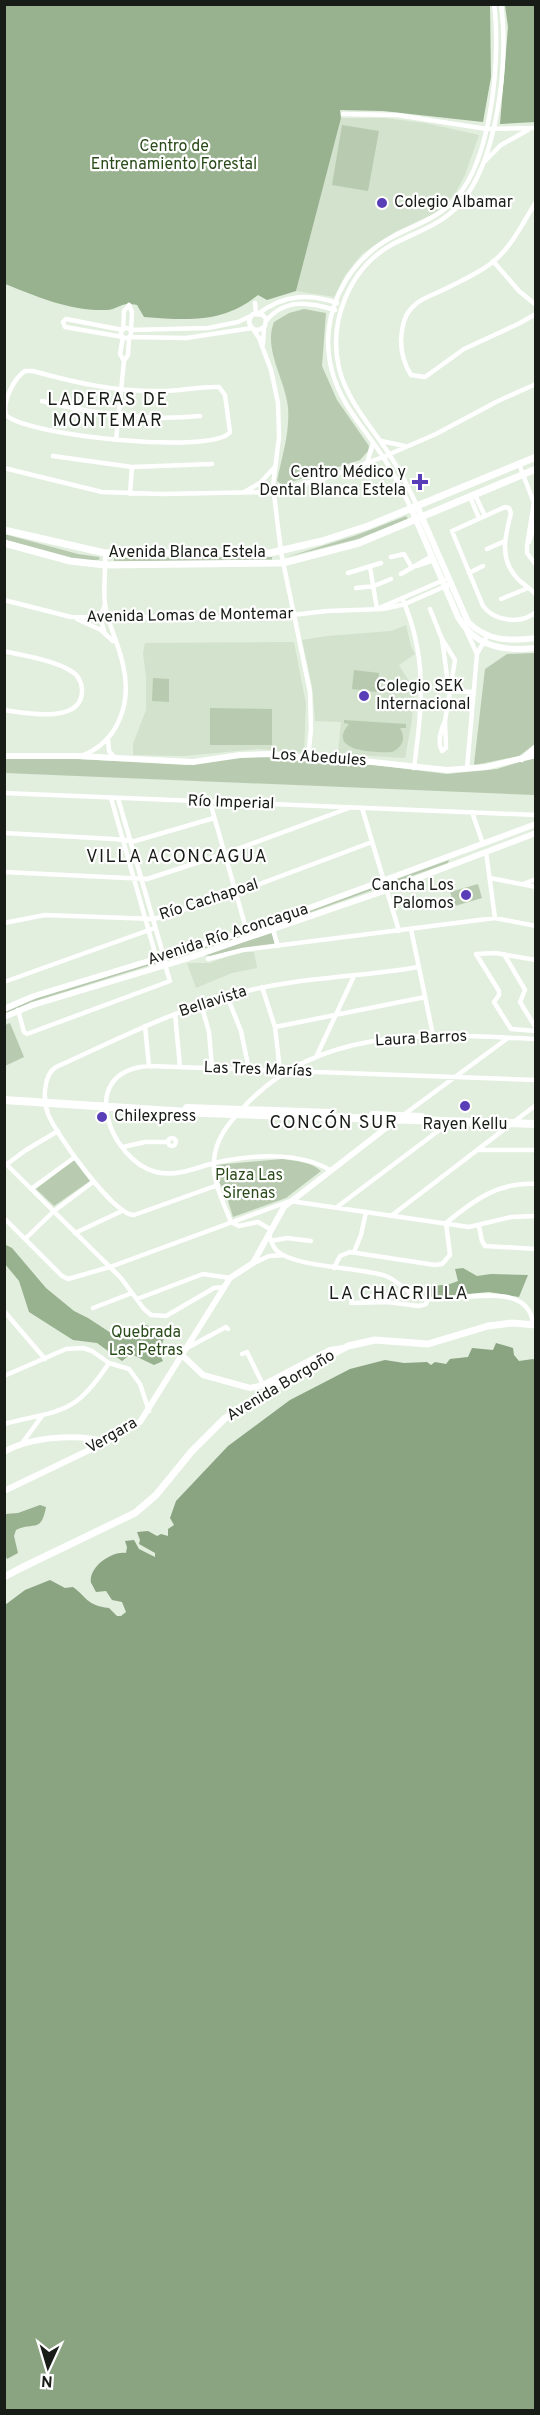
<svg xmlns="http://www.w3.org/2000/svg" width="540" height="2415" font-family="Overpass,sans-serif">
<rect width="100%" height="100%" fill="#e2eede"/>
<path fill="#d2e2cc" d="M341,118H384L425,123L479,135L465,175L455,194L437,212L395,232L362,254L345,275L334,297L296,291Z
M406,625L411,646L415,654L399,665L414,689L412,720L405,758L338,754L341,722L315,721L312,686L302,640L327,636L391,631Z
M294,642L306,704L304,753L259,749L183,756L133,755V744L146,710V677L143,653L145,643Z
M239,952H254L257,968L232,973L196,988L187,963H210Z"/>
<path fill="#b8cbb0" d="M342,125L379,131L368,191L332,185Z
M304,309L326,313L322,366L337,400L369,446L368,451L360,460L282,485L277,481C282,456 290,433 288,407C285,379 263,349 274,322L289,313Z
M406,516L408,519L358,539L287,557L357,535Z
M4,534L78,554L99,557L100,559C85,566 24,545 5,540Z
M272,557V561H114V558Z
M535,653V744L519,756L475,765L474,764L485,669L507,654Z
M354,670L379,673L377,692L352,689Z
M153,678L169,679V702L152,701Z
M210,708L272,709V745H210Z
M344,720L406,724V728H400C406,738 403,747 392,752C377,753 325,752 349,724L344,723Z
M272,756L320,763L375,765L447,774L497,769L535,757V795L5,773L4,759H78L186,765L240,757Z
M449,860L448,863L247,935L32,1002L5,1015V1012L33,999L247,933Z
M478,884L482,898L455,906L450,892Z
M272,933L275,945L230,951L211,956L202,955Z
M10,1023L24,1057L5,1066V1025Z
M282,1159C297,1161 311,1162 321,1171L286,1198L233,1217L224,1188L220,1185L215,1165Z
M74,1160L90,1181L54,1206L36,1189Z"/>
<path fill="#98b18f" d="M4,5H490L491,77L483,122L383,111L340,110L341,118L296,291L267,300L258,295C223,324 187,320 144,317L137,305C119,301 119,310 106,310C69,311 38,297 5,284Z
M505,5H535V122L500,124L508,27Z
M4,1244L12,1248L46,1288L74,1311L88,1318L111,1333H122L145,1325L158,1328L164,1338L159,1353L163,1361L154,1365L131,1354L122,1361L97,1343L73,1340L29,1312L19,1281L5,1264Z
M463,1268L477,1276L491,1274L528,1275L519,1297L489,1292L436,1297H427L425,1295L426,1287L450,1284L458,1281L455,1269Z
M40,1505L46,1507C41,1534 34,1521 16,1530L14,1536L18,1553L7,1559L5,1555V1514L18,1513Z"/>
<path fill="#8aa381" d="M496,1343L513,1348L514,1355L519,1361L533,1359L536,1361L535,2410H5V1605L25,1590L50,1580L65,1588L73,1587C88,1598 86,1605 109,1608L117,1616H121L126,1612L122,1602L112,1600L106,1591L96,1592C95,1590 92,1584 91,1583C88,1566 114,1550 126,1553L127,1547L125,1541L134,1540L139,1549L155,1557V1553L139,1544L140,1540L137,1532L148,1531L157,1536L161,1534L168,1536V1529L174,1525L170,1518L176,1501L228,1446L290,1400L350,1369L385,1360L404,1363L427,1362L431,1365L435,1362L446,1364L450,1359L468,1357L472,1348L493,1350Z"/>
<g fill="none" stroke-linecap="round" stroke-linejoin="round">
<path stroke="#fff" stroke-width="4.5" d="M343,114L397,115L487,129L536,128
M484,162L501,145L528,130
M536,202C522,224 513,245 493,262C479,273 461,281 445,289C433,295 418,299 410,310C403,318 402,330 401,340C401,353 404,364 411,375L425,377L464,349L518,324L536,314
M493,261L519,291L536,305
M255,303L256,313
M129,305L132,312L131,330L208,328L238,322L251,316
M259,313C284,295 308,293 337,303
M266,321C285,298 309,302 335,310
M121 333a5 5 0 1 1 10 0a5 5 0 1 1-10 0Z
M253,329L259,330L265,326L266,319L263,315L253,314L250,318L249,323L259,338L271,370L278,403L279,437L273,486L281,552L310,692L311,729L308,759
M263,344L264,327
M124,361L120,354L123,337L65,327L63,322L66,319L123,330L124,311L129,305
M25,371H33C76,383 117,392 162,391C181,391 200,386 219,387L225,395L230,432C215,455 26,436 6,415C2,402 14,378 25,371Z
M42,401C93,414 147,421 200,416
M116,440L124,361L128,355L129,337L186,338L252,328
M381,441L405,446
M53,456L132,467L212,464
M367,463L373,443
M519,464L534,503
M4,468L102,492L161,494L273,492L326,478L383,457L436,434L498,401L536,384
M246,491L260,483L274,468
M130,494L132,467
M475,495L485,516
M470,497L479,518
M534,502L527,546V553L536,565
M417,506C409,488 400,471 389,454C371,426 347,401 339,368C328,321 350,267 393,244C416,232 441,225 459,205C498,162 509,60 501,4
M411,508C403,492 395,476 385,460C367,431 341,406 332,371C318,318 344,263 392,237C414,225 440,218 457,197C492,157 501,56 494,4
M529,542L536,519
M487,549L505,541
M391,557L404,554L412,568
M416,566L434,560
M370,567L377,609
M348,573L381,563
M469,573L483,566
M401,574L432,556
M356,588L374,586L391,579
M536,595C531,588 523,585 517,578C499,559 505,536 511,513L509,508L505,507L452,531L483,606C494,621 521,625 536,612
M402,598C428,657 422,706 414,768
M501,599L528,588
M4,600L71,617L266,618L327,611L383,609L405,604L448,585
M377,609L444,580
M430,609L442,639L449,691L473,692
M77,619L101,630L113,641
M466,630L477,654
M104,631L100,617L105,605
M442,639L455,660L445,721C441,730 437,743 442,751L446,748L445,721
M4,651C24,656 54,660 71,671C77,674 82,682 82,689C84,725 26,713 4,710
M108,739L109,751L115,758
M81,756C119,742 132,702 123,665C119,644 108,625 105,604C103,588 106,570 105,553
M467,769L477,654L487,636
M4,793L536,815
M111,798L159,967
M118,798L166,964
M210,802L247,932
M362,808L399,931
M472,812L483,844
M4,833L114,839L135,841L214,818
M486,852L495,918
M4,872L147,879L221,855L349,808
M490,878L536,887
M523,884L536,879
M4,923L45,915L154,919L233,894L372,842
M411,929L433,1035
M273,930L278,946
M504,954L525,990L520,1002L536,1028
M208,959L243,950L495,918L536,926
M536,960L495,953L476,954L499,991V995L494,1002L511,1029L536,1031
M4,982L152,929
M262,987L275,1027L280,1071
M227,996L241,1031L249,1070
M201,1004L209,1032L212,1068
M18,1010L24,1032L27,1034L170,981L165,965
M175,1014L180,1067
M145,1026L149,1066
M275,1027L425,997
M317,1055L354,976
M402,1116L508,1038
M168 1142a4 4 0 1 1 8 0a4 4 0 1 1-8 0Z
M123,1147L145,1142H168
M479,1150H536
M4,1162L121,1278L144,1309L151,1315L166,1316L214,1288L224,1287
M7,1164L26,1150L58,1131
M330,1170C298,1151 250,1155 214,1163C195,1168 177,1177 156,1172C111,1161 74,1071 149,1066L536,1080
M218,1185L134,1215C113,1215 56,1134 48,1114C43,1100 43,1075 56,1067C118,1039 180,1007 247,991C302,977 362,977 418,967
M31,1189L75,1157
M337,1207L450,1122
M391,1216L536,1105
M4,1218L62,1276L68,1279L110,1267L290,1201L469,1227L511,1217L536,1216
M479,1226L482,1241L485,1246L536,1249
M270,1229L258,1222L239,1226L231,1222C224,1204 212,1180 214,1161C215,1140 228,1124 241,1110C317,1024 432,1034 536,1039
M75,1233L122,1211
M269,1233C270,1239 272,1245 276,1250C294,1268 362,1267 386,1276C400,1282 410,1296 425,1299C454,1303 530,1277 533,1325
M25,1239L54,1211L93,1182
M271,1241L287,1238L311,1241
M354,1252L361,1235L366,1212
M254,1263L269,1256L283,1255
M334,1268L340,1256L350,1252L435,1265L442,1264L450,1255L446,1223C473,1201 499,1181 536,1184
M137,1299L203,1274L230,1278
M351,1303L387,1302L419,1306L426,1304L428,1299
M93,1308L132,1293
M4,1311L45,1359
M187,1348L226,1327L228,1329
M242,1354L247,1352L263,1385
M4,1376L66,1349L83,1348L92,1351L109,1363L129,1369L140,1384L149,1411
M4,1424C62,1409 74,1416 109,1363
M23,1442L42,1416"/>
<path stroke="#fff" stroke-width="6" d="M417,506L468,622C488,642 510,641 536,638
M411,508L458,617C474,646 504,652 536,648
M4,756H78L193,762L240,755L272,754L326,761H363L447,770L486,767L536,755
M522,759L536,747
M4,1009L34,996L247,931L536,824
M4,1017L33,1005L186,959L381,892L536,833
M182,1355L203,1375L250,1388L263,1385L330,1350L343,1348
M4,1452C29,1437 78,1433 106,1442
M4,1491L106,1442L140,1422L230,1278L253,1263L284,1207L395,1121"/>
<path stroke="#fff" stroke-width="7" d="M4,530L105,553H270L322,541L368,526L536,457
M4,543L70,561L105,565L283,563L359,543L536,469
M4,1577L21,1568L135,1513L156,1495L192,1451L224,1419L276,1385L348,1346L375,1340L428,1344L488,1326L512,1323L536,1325"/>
<path stroke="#fff" stroke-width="8" d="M4,1100L203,1113L536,1124
M187,1108L331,1113
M373,1115L421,1117"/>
</g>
<g fill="#593fb7" stroke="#fff" stroke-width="2">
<circle cx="382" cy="203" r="6"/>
<path d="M417 473h6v6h6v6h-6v6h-6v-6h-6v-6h6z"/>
<circle cx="364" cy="696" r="6"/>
<circle cx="466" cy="895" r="6"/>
<circle cx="465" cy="1106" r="6"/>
<circle cx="102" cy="1117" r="6"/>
</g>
<g text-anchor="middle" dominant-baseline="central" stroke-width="4.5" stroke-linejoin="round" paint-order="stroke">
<g font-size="16" fill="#294b19" stroke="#fff">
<text x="174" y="147">Centro de<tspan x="174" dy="18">Entrenamiento Forestal</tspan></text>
<text x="249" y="1176">Plaza Las<tspan x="249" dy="18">Sirenas</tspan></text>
<text x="146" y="1333">Quebrada<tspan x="146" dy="18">Las Petras</tspan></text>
</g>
<g font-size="16" fill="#181c16" stroke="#fff" text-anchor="start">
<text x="394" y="203">Colegio Albamar</text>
<text x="406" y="473" text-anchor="end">Centro Médico y<tspan x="406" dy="18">Dental Blanca Estela</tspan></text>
<text x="376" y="687">Colegio SEK<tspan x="376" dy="18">Internacional</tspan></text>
<text x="454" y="886" text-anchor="end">Cancha Los<tspan x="454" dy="18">Palomos</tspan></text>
<text x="114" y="1117">Chilexpress</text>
<text x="465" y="1125" text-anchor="middle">Rayen Kellu</text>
</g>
<g font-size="16" fill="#181c16" stroke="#fff">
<text x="187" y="553">Avenida Blanca Estela</text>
<text transform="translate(190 616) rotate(-1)">Avenida Lomas de Montemar</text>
<text transform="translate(319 758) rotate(4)">Los Abedules</text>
<text transform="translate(231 803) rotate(2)">Río Imperial</text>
<text transform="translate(209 900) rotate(-18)">Río Cachapoal</text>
<text transform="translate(228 935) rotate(-18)">Avenida Río Aconcagua</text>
<text transform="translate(213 1002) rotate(-18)">Bellavista</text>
<text transform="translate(421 1039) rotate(-3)">Laura Barros</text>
<text transform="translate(258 1070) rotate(2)">Las Tres Marías</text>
<text transform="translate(281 1386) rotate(-31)">Avenida Borgoño</text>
<text transform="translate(112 1436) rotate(-30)">Vergara</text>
</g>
<g font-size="18" letter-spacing="1.5" fill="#181c16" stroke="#fff">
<text x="108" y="400">LADERAS DE<tspan x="108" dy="21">MONTEMAR</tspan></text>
<text x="177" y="857">VILLA ACONCAGUA</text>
<text x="334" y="1123">CONCÓN SUR</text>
<text x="399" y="1294">LA CHACRILLA</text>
</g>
</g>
<rect width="540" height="2415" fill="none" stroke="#181c16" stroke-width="12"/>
<g transform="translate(48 2367) rotate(184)" stroke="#ffffff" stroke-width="4.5" paint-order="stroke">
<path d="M0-4.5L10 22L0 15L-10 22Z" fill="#181c16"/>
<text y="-9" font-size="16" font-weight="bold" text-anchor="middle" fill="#181c16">N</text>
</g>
</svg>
